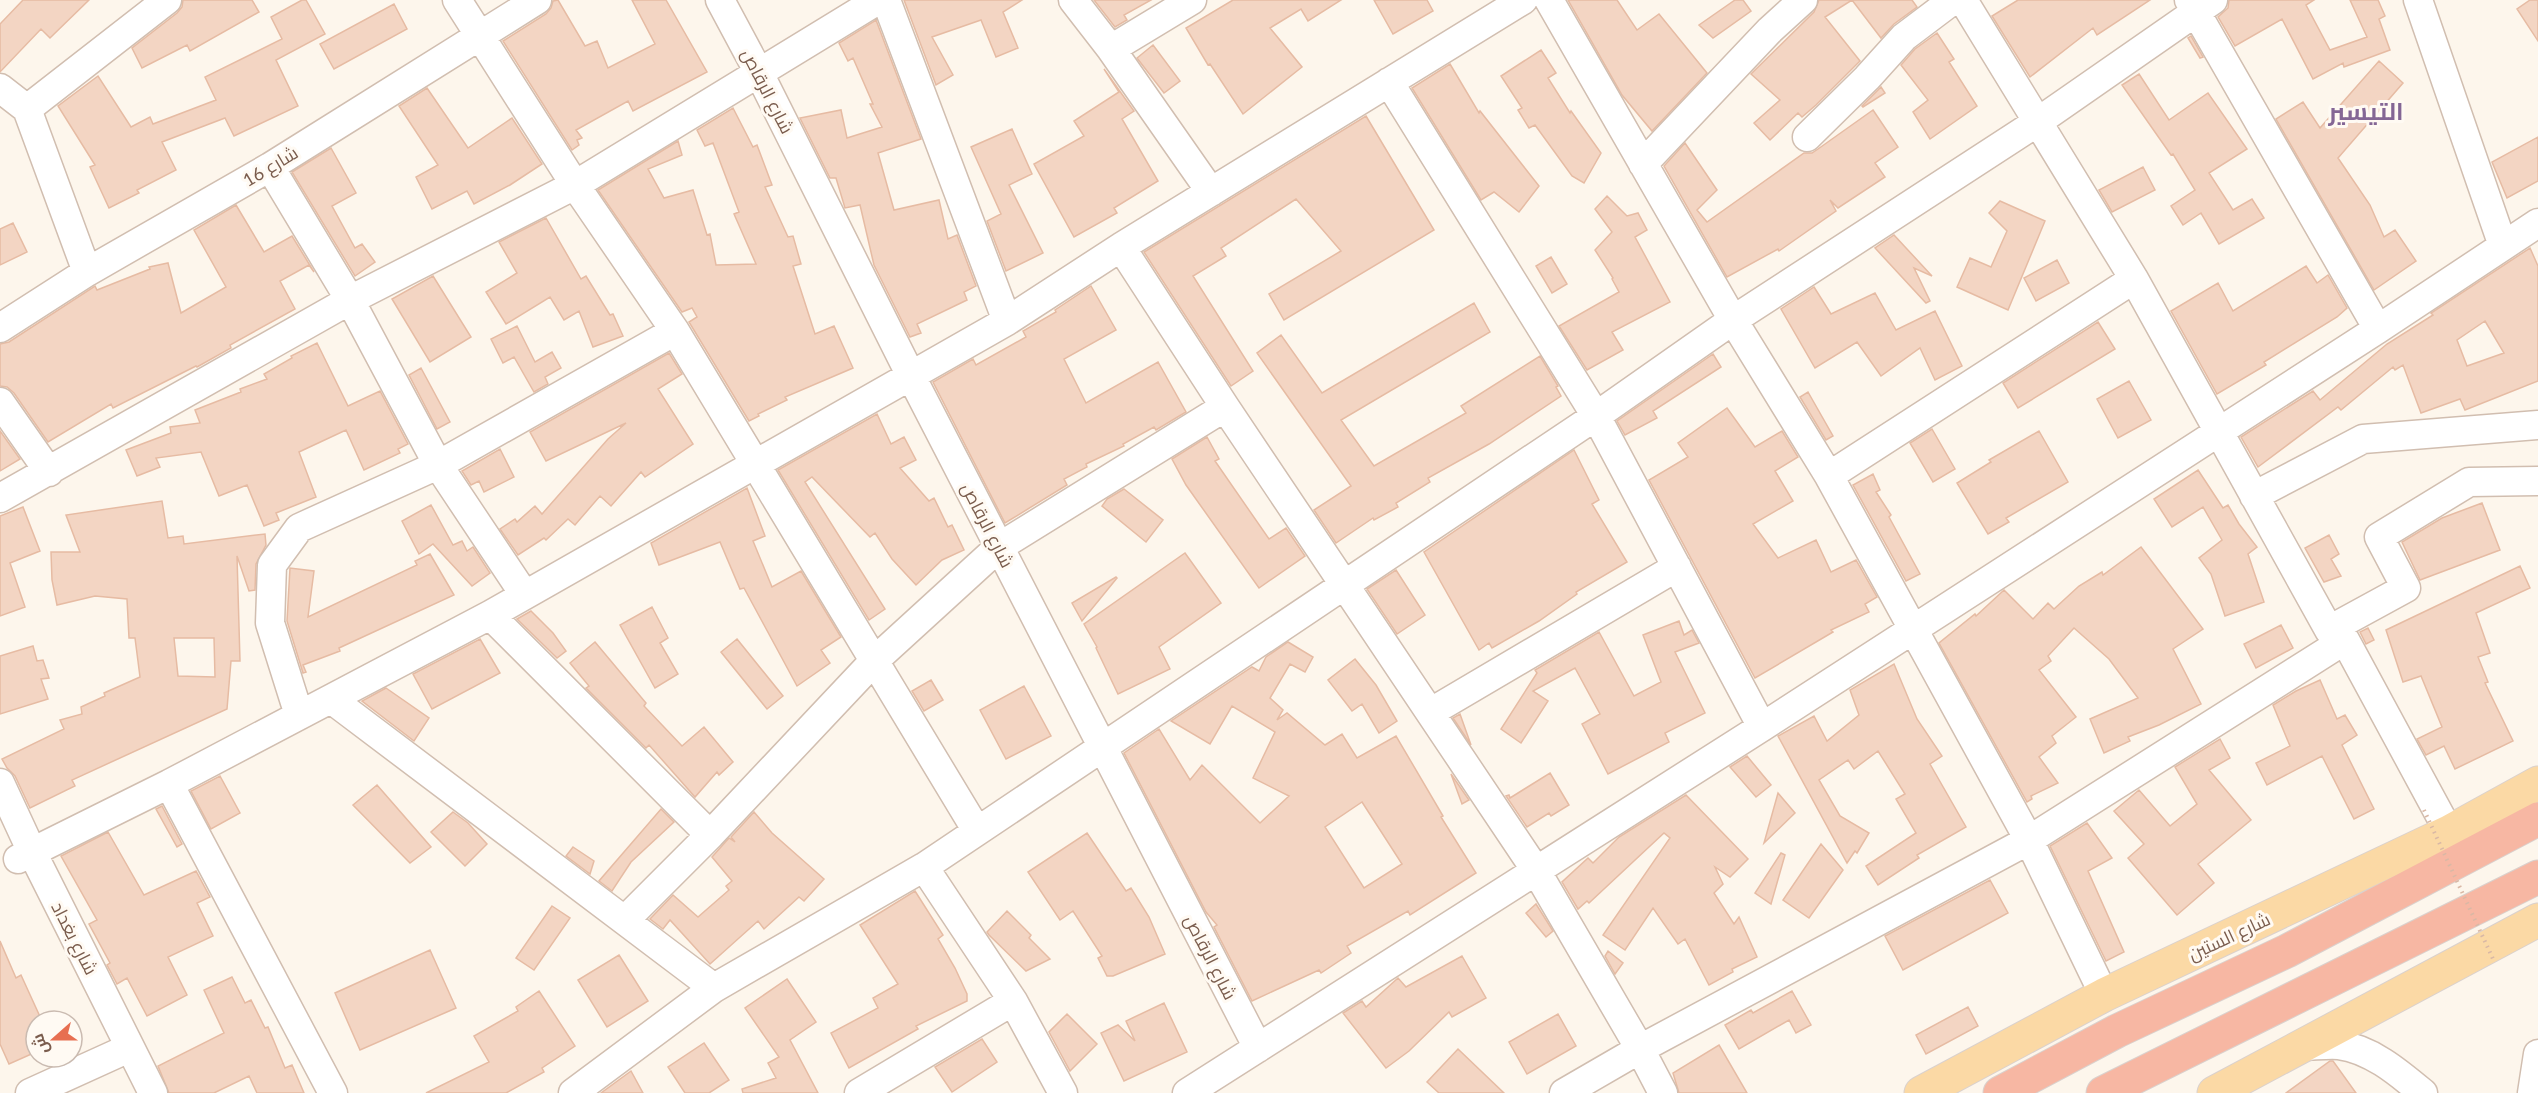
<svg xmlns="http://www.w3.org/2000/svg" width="2538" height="1093" font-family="Lato,Cairo,sans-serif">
<rect width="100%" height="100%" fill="#fdf6ec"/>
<path fill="#f3d5c3" stroke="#e6bba3" stroke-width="1.5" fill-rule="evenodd" d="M23,0H89L50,38L41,29L0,72V24Z
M183,0H252L259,12L190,51L187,45L142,68L132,48L177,13L182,7Z
M302,0H306L325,34L276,60L298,106L234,136L225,118L162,142L176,170L137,190L139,193L109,208L90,167L95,165L58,106L98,76L131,127L150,117L153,124L216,100L205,77L282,39L271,17Z
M558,0L585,46L597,41L608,68L655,44L632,0H666L707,72L633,111L628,101L576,130L582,138L577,140L579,145L572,150L503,41L546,14L551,8L553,1Z
M904,0H1022L1003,12L1018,48L996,57L981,20L932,37L953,75L936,85Z
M1094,0H1151L1124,15L1127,20L1115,27Z
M1233,0H1341L1308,21L1301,9L1270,28L1302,67L1243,114L1210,64L1208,65L1186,28Z
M1374,0H1427L1433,11L1393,34Z
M1568,0H1617L1637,30L1659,14L1707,73L1652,131L1622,95Z
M1735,0H1743L1751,11L1713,38L1699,25Z
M1819,0H1912L1917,7L1894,24L1881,38L1852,0L1825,17L1860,61L1816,105L1802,117L1798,113L1770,140L1754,123L1780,100L1751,74L1814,12Z
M2018,0H2150L2097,35L2093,28L2030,77L1992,16Z
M2229,0H2314L2306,5L2330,50L2367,37L2350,0H2378L2385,16L2379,19L2390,50L2344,67L2343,63L2313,79L2282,19L2235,46L2218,17L2228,8Z
M2530,0H2538V41L2517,9Z
M394,4L407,29L334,69L320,44Z
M876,20L921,139L878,153L894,210L939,200L948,239L957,235L976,286L964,292L967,300L917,324L921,333L910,337L874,265L860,205L845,208L836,178H830L800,118L841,110L847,138L882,127L870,104H873L853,58L848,61L839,43Z
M1937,33L1954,59L1949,62L1977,106L1930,139L1913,112L1928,100L1901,65L1915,49Z
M2191,36L2203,57L2200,58L2188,38Z
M1153,45L1180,81L1164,93L1137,58Z
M1541,50L1556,73L1548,78L1570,113L1571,111L1601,153L1584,183L1572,176L1535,125L1529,128L1518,110L1522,108L1501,76Z
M2379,61L2403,83L2338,158L2370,205L2384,237L2395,230L2416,261L2374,290L2276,119L2303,102L2320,128Z
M1450,64L1479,113L1480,111L1539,186L1519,212L1494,192L1481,200L1412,88Z
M1104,69L1134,111L1122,119L1158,181L1114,208L1117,213L1074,237L1034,164L1084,136L1074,121L1119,92Z
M2139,74L2169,120L2208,93L2247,149L2209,173L2233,210L2252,199L2264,218L2219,244L2201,213L2183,225L2171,206L2195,190L2173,154L2171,155L2122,85Z
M1881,87L1885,93L1863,107L1862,106Z
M427,88L468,148L512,118L542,164L510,185L474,204L467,191L432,209L416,177L438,165L399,106Z
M733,108L753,147L757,145L772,185L765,187L788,237L793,236L801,264L793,266L815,334L834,326L853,368L785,397L787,400L758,414L759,416L749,421L689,322L697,317L692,308L682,312L598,190L678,141L682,155L648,169L664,198L693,190L707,235L710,234L716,265L756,264L734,214L739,212L713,143L705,146L697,130Z
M1873,110L1898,147L1875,163L1885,177L1838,208L1830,200L1836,211L1779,251L1778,249L1727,277L1664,166L1685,143L1717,190L1697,210L1707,222L1804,153H1812L1818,149Z
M1366,116L1434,230L1284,320L1269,294L1341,251L1296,199L1221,248L1226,256L1193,276L1253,371L1231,386L1144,252Z
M1012,129L1032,174L1009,185L1043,253L1006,271L987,221L1001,214L971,147Z
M2538,137V181L2507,198L2492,162Z
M331,148L356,193L332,206L355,248L362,244L375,262L355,276L292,172Z
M2143,167L2155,190L2112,212L2099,190Z
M1607,196L1627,216L1638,213L1647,230L1635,237L1670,302L1612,332L1623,350L1587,370L1559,326L1619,292L1612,279L1613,278L1595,250L1612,232L1595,209Z
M2000,201L2045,221L2008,310L1957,287L1970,258L1991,267L2007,231L1989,213Z
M236,205L264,252L292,236L314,272L309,265L280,281L295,309L230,345L231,348L197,367L196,366L113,408L111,404L48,442L14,393L7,387L0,386V344L9,342L95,286L97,290L150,269L149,267L168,263L181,313L226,287L194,230Z
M546,218L581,279L586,276L610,315L613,314L623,336L593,347L579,311L564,320L550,297L506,324L486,292L517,273L499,242Z
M13,223L27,252L0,265V229Z
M1894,235L1932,276L1914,268L1930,301L1926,303L1875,248Z
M2530,248L2538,266V381L2465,410L2460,399L2421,413L2403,365L2395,370L2393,367L2341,410L2338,407L2258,467L2241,437L2313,391L2320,400L2387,344L2433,315L2431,313ZM2485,321L2504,353L2467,366L2457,340Z
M1551,257L1567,284L1552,293L1536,266Z
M2057,260L2069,283L2036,301L2024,278Z
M2306,266L2317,283L2328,275L2347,308L2337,317L2264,362L2266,365L2217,394L2171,311L2218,283L2233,311Z
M433,276L471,337L430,362L392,299Z
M1091,286L1116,330L1064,359L1086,403L1158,362L1186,412L1156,430L1154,427L1123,444L1124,446L1086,464L1087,467L1064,479L1067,485L1005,523L933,382L973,359L976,365L1026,337L1023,331L1056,312L1055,310Z
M1814,287L1831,314L1875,293L1896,330L1935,311L1962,366L1935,380L1920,348L1881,376L1857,342L1815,368L1781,309Z
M1474,303L1490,332L1341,420L1374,466L1466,413L1461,406L1540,356L1558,386L1556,387L1561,396L1489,444L1428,478L1430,482L1396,503L1398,507L1374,520L1373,518L1336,543L1314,510L1351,486L1257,353L1281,335L1322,393Z
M2098,322L2115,349L2018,408L2003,383Z
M517,326L535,362L552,352L561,368L545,377L548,384L534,392L514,357L503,363L491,339Z
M317,343L348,406L380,391L408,444L398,449L400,453L364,470L346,430L299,452L316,497L276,513L279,520L264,526L247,485L219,496L201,452L156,458L160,467L137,476L126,450L171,433L170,427L200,423L195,410L241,392L240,389L267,379L264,374L292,358L291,356Z
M669,353L682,374L658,389L693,444L645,477L641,472L611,506L600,496L575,525L568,519L546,540L544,538L518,555L500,529L515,519L517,522L535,506L542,514L608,439L626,423L546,461L530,432Z
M1713,354L1721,367L1653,411L1657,418L1625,435L1617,421Z
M421,368L450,422L437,429L409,375Z
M2129,381L2151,420L2118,438L2097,399Z
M1808,392L1833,436L1826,440L1800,397Z
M1727,408L1755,447L1782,431L1798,457L1775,471L1793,501L1753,524L1778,558L1816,540L1831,572L1856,560L1877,597L1865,604L1869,612L1831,630L1833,632L1755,678L1649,480L1688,457L1678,443Z
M877,414L891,444L904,437L916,460L900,468L929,501L934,498L948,527L952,525L964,550L942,560L916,585L892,559L875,533L870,537L812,477L805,482L885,609L869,620L778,470Z
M1932,429L1955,469L1933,482L1910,443Z
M0,431L20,459L0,471Z
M2039,431L2068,482L2006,518L2009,522L1988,534L1957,483L1991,462L1989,460Z
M1207,437L1219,459L1215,461L1269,539L1286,528L1305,556L1259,588L1186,485L1172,459Z
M500,449L514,477L484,492L479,481L471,485L462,471Z
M1574,450L1599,500L1592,504L1627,562L1576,592L1577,594L1539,621L1492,648L1489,643L1479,650L1424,552Z
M2198,470L2223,508L2228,505L2239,524L2257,547L2248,554L2264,602L2225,616L2211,574L2199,558L2222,540L2203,507L2172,527L2154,499Z
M1873,474L1880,490L1876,492L1891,515L1889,517L1920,574L1906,581L1853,485Z
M747,488L765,536L753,541L772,587L801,571L841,637L821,650L830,663L797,686L744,588L740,589L720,542L659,565L651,543Z
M1124,489L1163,520L1146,542L1102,506L1107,499Z
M162,501L168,538L183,536L184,544L265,534L266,545L256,564L255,590L249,591L237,556L240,661H231L227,709L72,780L75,786L30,808L15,776L7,768L2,759L64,729L60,720L82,714L81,707L105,696L104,693L140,677L135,638H129L127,599L95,596L57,605L52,580L51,552H80L66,515ZM174,638H214L215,677L178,676Z
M2482,503L2500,550L2420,580L2402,542L2442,518Z
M431,505L453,545L462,541L467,551L473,547L490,573L472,586L433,544L419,554L402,521Z
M23,507L40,551L10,563L25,607L0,616V516Z
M2329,535L2339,554L2331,559L2341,576L2324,582L2305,548Z
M2141,547L2203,629L2173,649L2201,704L2159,725L2128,737L2130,741L2104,753L2090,719L2138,698L2109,659L2074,628L2048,656L2051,661L2039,670L2076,717L2052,736L2056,743L2039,757L2058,783L2031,796L2032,799L2027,802L1939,643L1975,614L1976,616L2004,590L2033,619L2048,603L2054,609L2079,586L2102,572L2103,575Z
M1185,553L1221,603L1159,647L1170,669L1118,694L1096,648L1097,647L1084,624Z
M430,554L454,595L339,648L340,651L303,665L306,672L303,673L287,621L290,568L314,571L308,617L417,565L415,561Z
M2520,566L2530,588L2476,613L2490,653L2478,657L2488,682L2485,683L2513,741L2455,769L2444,746L2426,755L2417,739L2442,727L2421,676L2403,682L2386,630Z
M1396,570L1425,615L1397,634L1367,589Z
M1116,577L1117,578L1082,621L1072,603Z
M652,607L668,638L660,643L678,674L655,688L620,625Z
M531,611L553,633L566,651L557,658L517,619Z
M1679,621L1684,635L1692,630L1699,643L1675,652L1705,713L1665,733L1669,742L1608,774L1582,724L1600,714L1575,668L1533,691L1548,701L1521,743L1501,729L1537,673L1535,670L1599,632L1634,696L1661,682L1643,635Z
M2281,625L2293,648L2256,668L2244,644Z
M2368,628L2374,640L2366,644L2360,632Z
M480,639L500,673L432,709L413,674Z
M737,639L783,696L767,709L721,652Z
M595,642L646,703L644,706L682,746L704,727L733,762L719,775L717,772L695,797L649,745L646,748L586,688L589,686L570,663Z
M1288,642L1313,657L1305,672L1290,664L1270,698L1283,710L1277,720L1287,713L1325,745L1342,734L1357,758L1396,736L1443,816L1441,817L1476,873L1410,915L1408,911L1347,946L1351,953L1321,973L1319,970L1252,1001L1214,927L1217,925L1206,912L1124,753L1159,729L1190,780L1202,765L1260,823L1289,796L1253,778L1275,732L1232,706L1210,744L1171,721L1252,667L1259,671L1266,657ZM1362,802L1402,864L1364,888L1325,827Z
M33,646L37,661L43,660L49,678L41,679L48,699L0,714V656Z
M1355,659L1376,685L1397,721L1379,733L1362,704L1352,711L1328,680Z
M1894,664L1917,719L1942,756L1930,764L1966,827L1917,855L1919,858L1878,885L1866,866L1916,833L1896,799L1905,794L1878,751L1854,769L1848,760L1819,780L1840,816L1869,833L1857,853L1855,851L1847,863L1778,736L1814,716L1827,741L1859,715L1850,690Z
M931,680L943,700L924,711L912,691Z
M2320,680L2337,719L2345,715L2357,735L2342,745L2374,809L2354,819L2322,756L2267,785L2256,763L2290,746L2273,705L2296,691Z
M1024,686L1051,736L1006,759L980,710Z
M386,688L429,718L414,741L362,701Z
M1460,714L1471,745L1453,718Z
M2220,739L2230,758L2209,770L2251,820L2198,864L2214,883L2177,915L2128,858L2144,844L2114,811L2139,790L2170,826L2197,804L2175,767Z
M1747,756L1771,785L1756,797L1730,767Z
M1550,773L1569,805L1551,816L1549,813L1527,827L1506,796L1509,795L1510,798Z
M1451,774L1469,800L1462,804Z
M220,776L240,813L211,829L191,791Z
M377,785L431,847L410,863L353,805Z
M1778,793L1795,813L1764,843Z
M1686,795L1748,859L1730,877L1715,867L1723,884L1714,893L1734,924L1739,917L1757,957L1732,969L1733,972L1709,985L1685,939L1678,944L1653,908L1625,950L1603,935L1670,838L1664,833L1589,903L1587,901L1578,909L1562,882L1588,858L1593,863L1619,837Z
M162,806L182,844L177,847L156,809Z
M661,809L674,822L631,862L612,891L599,881Z
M453,812L468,823L487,844L465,866L431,832Z
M754,812L772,833L824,879L804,901L799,897L764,929L758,921L710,964L670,920L663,929L650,919L673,895L698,917L729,890L726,886L732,881L712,857L729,838L735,842L731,837Z
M2087,823L2112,858L2088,871L2124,952L2106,961L2050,846Z
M108,832L144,895L196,871L210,897L197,903L213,936L168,957L187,995L147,1016L127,978L117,984L107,965L110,963L89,924L97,920L61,856Z
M1087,833L1126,891L1131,888L1149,917L1165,954L1113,976H1107L1098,958L1102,956L1073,911L1060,920L1028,872Z
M1821,844L1843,870L1809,918L1783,900Z
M573,847L594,861L590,874L566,856Z
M1781,853L1785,855L1771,904L1755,893Z
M1990,880L2008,913L1903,970L1885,936Z
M915,891L943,935L938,939L955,968L967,994V1001L916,1026L918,1029L849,1068L831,1033L878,1008L873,998L898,984L860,925Z
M1536,904L1553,931L1546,937L1526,913Z
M552,906L570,918L534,970L516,958Z
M1007,911L1031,935L1029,938L1050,959L1026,971L989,935L987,932Z
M0,941L16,978L21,975L42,1021H36V1052L9,1064L0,1044Z
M430,950L456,1008L360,1050L335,993Z
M1608,951L1623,963L1615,974L1605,956Z
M619,955L648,1001L607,1027L578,980Z
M1462,956L1486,998L1452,1017L1449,1012L1409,1051L1386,1068L1343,1013L1362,1001L1366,1007L1398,978L1406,987Z
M232,977L245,1003L251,1000L265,1028L268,1027L285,1068L292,1065L304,1093H257L249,1076L214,1093H169L158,1066L224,1033L204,990Z
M787,979L816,1022L790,1040L818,1093H743L742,1089L776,1078L768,1063L779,1057L745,1008Z
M539,991L575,1046L542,1068L544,1072L506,1093H426L489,1062L474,1036L518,1011L516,1007Z
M1792,991L1811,1025L1796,1033L1789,1020L1739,1049L1725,1025L1751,1010L1753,1013Z
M1164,1003L1187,1052L1124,1081L1101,1033L1118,1025L1135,1041L1126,1021Z
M1968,1007L1978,1026L1926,1054L1916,1035Z
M1067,1014L1097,1044L1070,1071L1049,1032Z
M1558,1014L1576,1046L1527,1074L1509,1042Z
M982,1039L997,1062L952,1092L935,1067Z
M704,1043L729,1080L709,1093H685L668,1067Z
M1719,1045L1747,1093H1679L1673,1073Z
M1458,1049L1504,1093H1439L1427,1082Z
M2330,1061H2333L2356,1093H2286Z
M631,1071L643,1093H601Z"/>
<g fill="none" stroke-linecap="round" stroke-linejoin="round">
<g stroke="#d1beb0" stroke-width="31">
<path id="minor" d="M457,0L575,185L675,331L977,831
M720,0L758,71L911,376L1258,1048
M886,0L1007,321
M1073,0L1111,49L1211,192
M1549,0L1733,320L1829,476L2029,840L2104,995
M1963,0L2134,279L2329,630L2345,640L2449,832
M2189,0L2378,329
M2418,0L2503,246
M1111,49L1192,0
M1389,82L1596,416L1762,727
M0,88L27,109L87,272
M27,109L167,0
M1807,137L1867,78L1904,37L1953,0
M1643,164L1770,30L1803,0
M270,167L350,300L438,465L524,594
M1121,247L1225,407L1537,872L1640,1049L1663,1093
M0,328L87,272L270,167L537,0
M0,402L49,472
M1829,476L2134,279
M2254,496L2363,439L2538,425
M0,498L350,300L575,185L878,0
M490,615L710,835
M2329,630L2406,588L2379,537L2469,482L2538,481
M331,699L714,988
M1431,712L1677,567
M299,715L270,623L272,565L299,528L438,465L675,331
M0,783L32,852L153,1093
M169,784L333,1093
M18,859L169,784L490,615L1007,321L1121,247L1523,0
M924,867L1013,1001L1063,1093
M626,919L710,835L873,662L999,547L1225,407
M2302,1046C2314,1046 2327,1044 2339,1045C2371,1049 2399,1073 2423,1093
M30,1093L116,1054
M573,1093L714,988L924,867L1596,416L1733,320L2039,121L2213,0
M859,1093L1013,1001
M1187,1093L1762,727L2378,329L2538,223
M1564,1093L1640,1049L2029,840L2345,640
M2532,1093L2538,1054"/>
</g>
<g stroke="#dad1cd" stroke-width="35">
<path id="major" d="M1921,1093L2104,995L2449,832L2538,783
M2214,1093L2538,920"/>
</g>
<g stroke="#dad1cd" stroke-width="35">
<path id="highway" d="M2000,1093L2117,1031L2287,951L2538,819
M2103,1093L2538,877"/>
</g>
<use href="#minor" stroke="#fff" stroke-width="28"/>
<use href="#major" stroke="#fbd9a5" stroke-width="33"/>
<use href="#highway" stroke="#f7b7a3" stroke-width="33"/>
<path stroke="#d9b8a5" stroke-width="4" stroke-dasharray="1.5 4.5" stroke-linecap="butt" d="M2424,810L2494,961"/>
</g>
<g text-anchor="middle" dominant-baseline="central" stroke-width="6" stroke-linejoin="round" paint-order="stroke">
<g font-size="18" fill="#7a5c4d" stroke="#fffaf3">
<text transform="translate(768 91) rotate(63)">شارع الرقاص</text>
<text transform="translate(270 166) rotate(-31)">شارع 16</text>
<text transform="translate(988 525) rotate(63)">شارع الرقاص</text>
<text transform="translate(2229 936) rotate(-25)">شارع الستين</text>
<text transform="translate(75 938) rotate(63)">شارع بغداد</text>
<text transform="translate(1211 957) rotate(63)">شارع الرقاص</text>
</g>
<g font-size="24" font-weight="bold" fill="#846695" stroke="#fffaf3">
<text x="2366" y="110">التيسير</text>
</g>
</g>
<g transform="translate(54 1039) rotate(249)"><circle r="28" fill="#fffaf3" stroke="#cabbb1" stroke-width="1.5"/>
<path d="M0-4.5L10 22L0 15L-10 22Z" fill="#e76f51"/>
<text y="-9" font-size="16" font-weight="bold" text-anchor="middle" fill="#7a5c4d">ش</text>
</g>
</svg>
